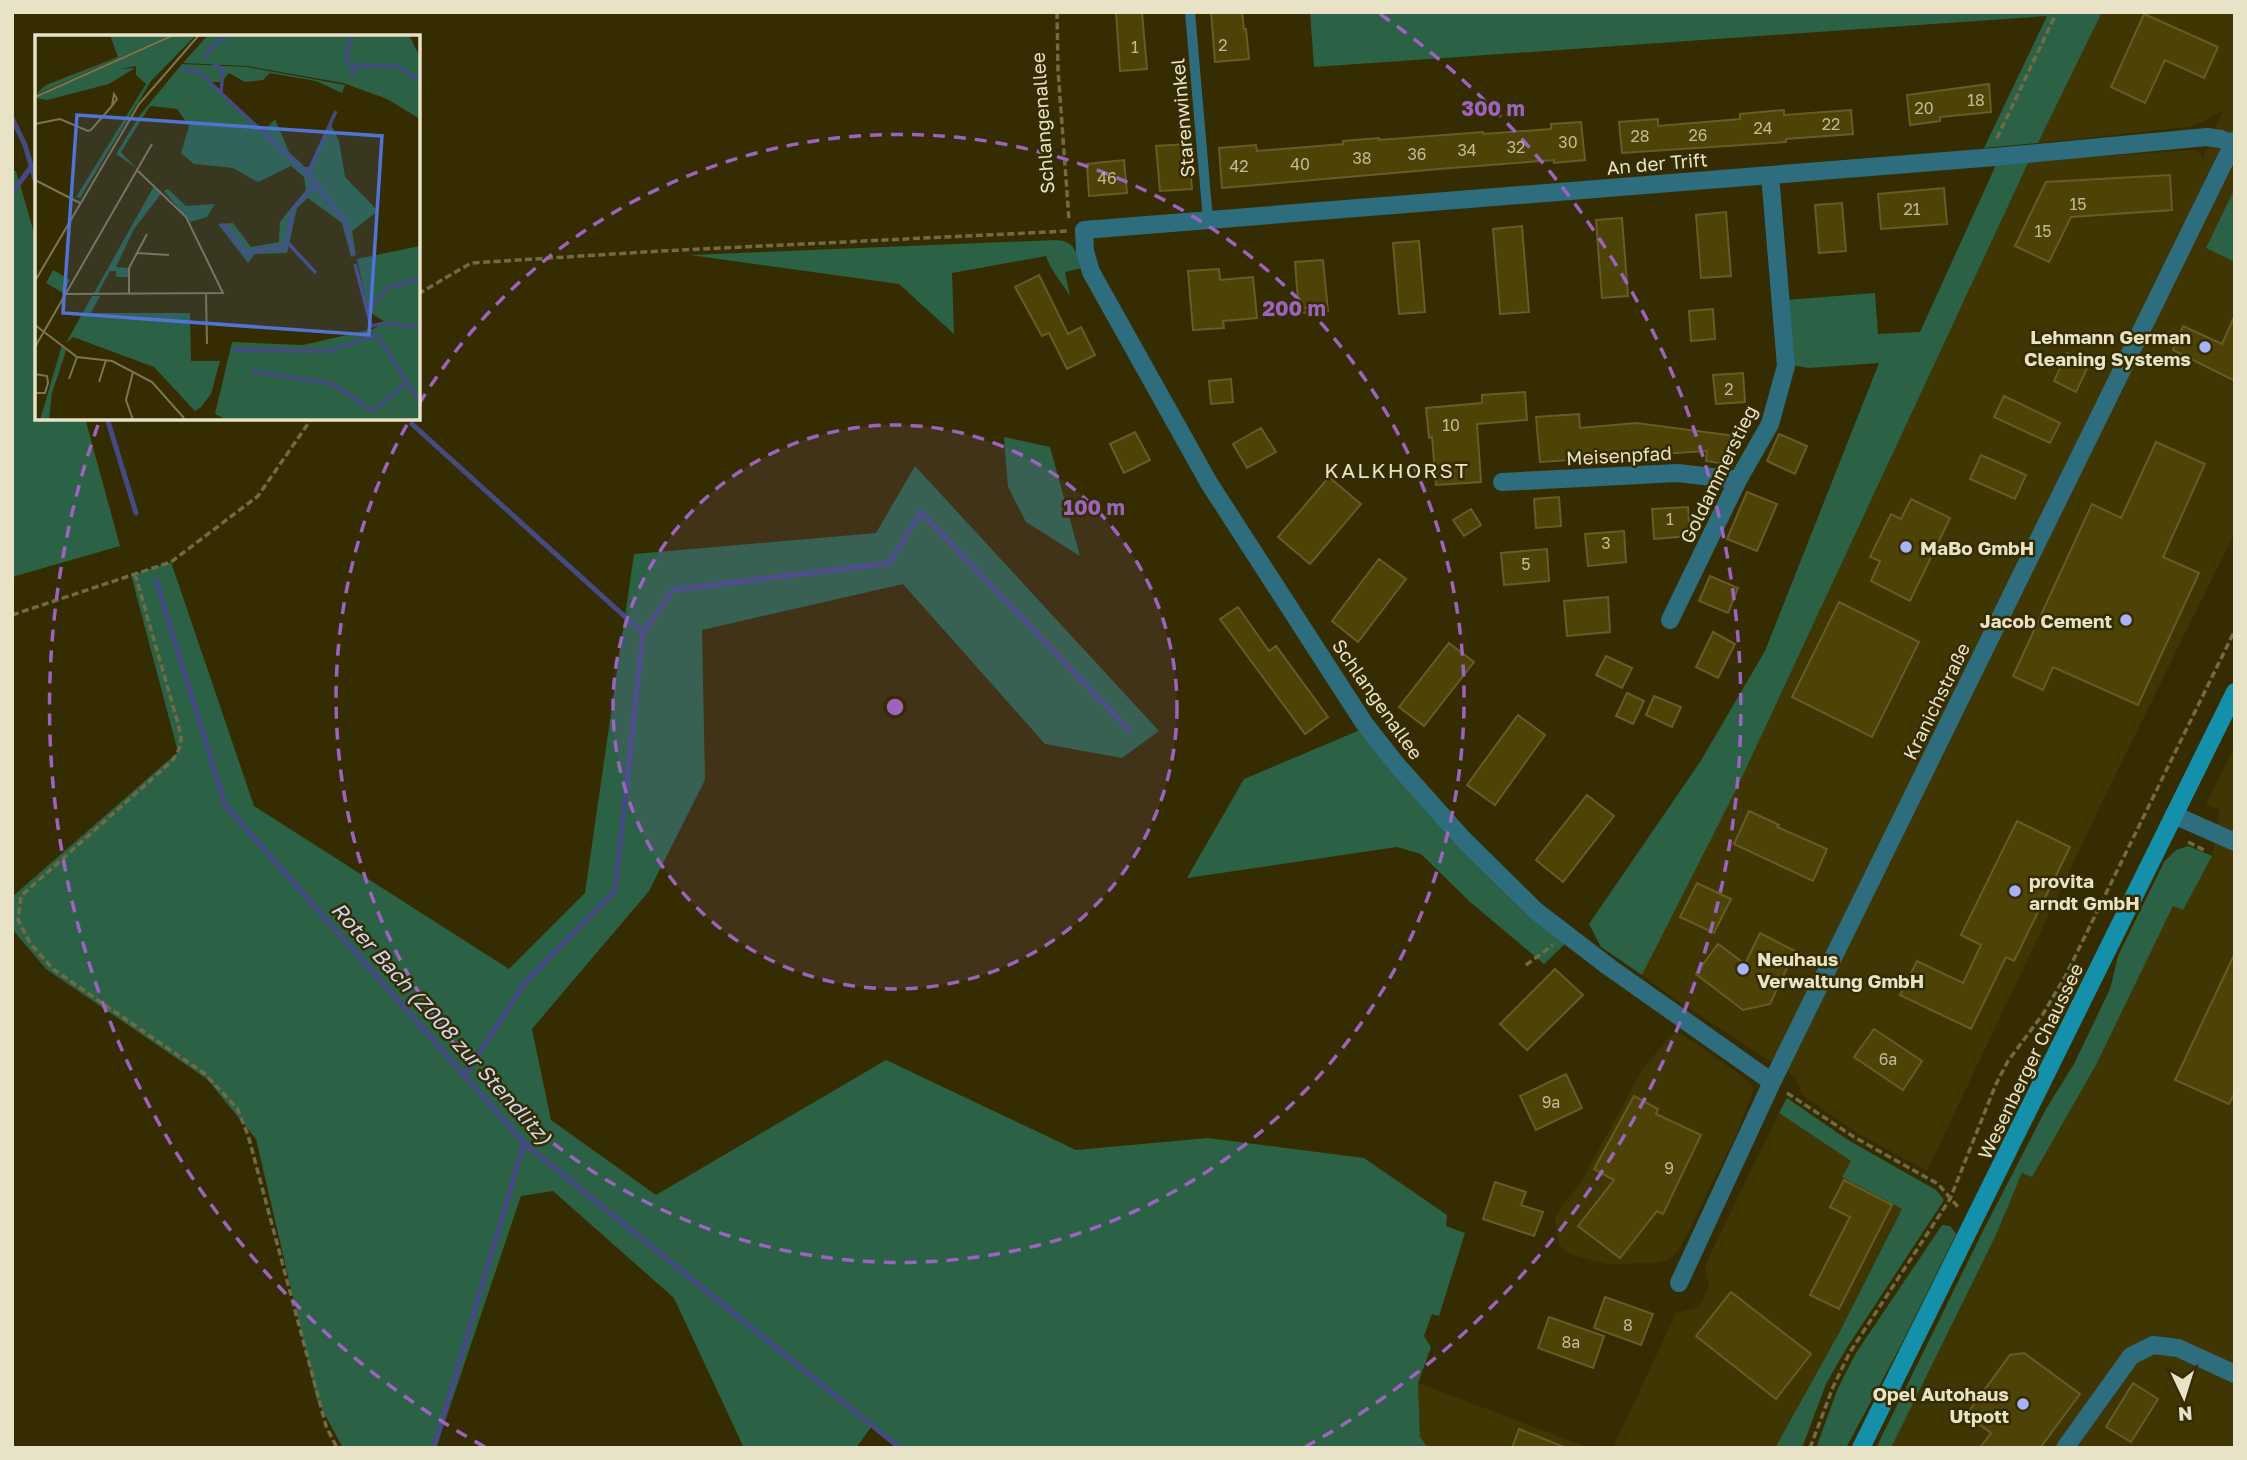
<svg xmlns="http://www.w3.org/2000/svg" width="2247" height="1460" font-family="'Golos Text',sans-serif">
<rect width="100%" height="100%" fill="#352d01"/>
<path fill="#403604" d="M2102,12H2235V532L2104,798L1927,1171L1859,1134L1803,1096L1795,1077L1681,1003L1642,975L1737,788L2029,161L2195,150L2201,154L2203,159L2223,110L2204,121L2188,127L2038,143Z
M2235,746V1448H1891L1996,1235L2023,1172L2032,1176L2096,1065L2173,906L2183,910L2212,856L2220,810L2206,804Z
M1678,1032L1738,1073L1752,1085L1753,1091L1737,1133L1678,1252L1667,1260L1656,1263L1607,1264L1570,1254L1559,1245L1555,1217L1583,1179L1643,1068L1670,1037Z
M1779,1113L1851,1161L1843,1178L1902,1209L1839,1333L1775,1448H1613L1676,1313L1694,1309L1703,1301L1709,1285L1705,1270L1707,1261Z
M1418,1383L1589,1448H1428L1420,1437Z"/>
<path fill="#2b6145" d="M1310,12H2102L2038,143L1984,148L2047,16L1314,67Z
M2029,161L1737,788L1642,975L1601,947L1589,924L1700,762L1765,651L1879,363L1809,368L1791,365L1786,300L1875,293L1878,334L1920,332L1996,165Z
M12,171H16L37,243V418H85L120,546L12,577Z
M2235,188V262L2206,248Z
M1056,240C1075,241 1076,252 1082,268L1065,272L1070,296C1062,283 1051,271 1046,256L952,273L954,334L899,284L690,255Z
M1004,437L1050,447L1080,556L1026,522L1008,487Z
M915,466L1159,731L1122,758L1045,744L903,584L702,630L705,780L649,891L532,1029L551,1120L656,1195L886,1060L1076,1150L1208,1138L1364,1158L1447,1215L1446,1226L1465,1233L1439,1316L1432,1314L1424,1336L1431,1347L1418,1383L1420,1437L1428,1448H900L872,1426L856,1448H744L674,1298L553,1191L521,1196L436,1448H343L317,1400L256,1139L207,1079L46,969L12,929V897L178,752L131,575L171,562L254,806L509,969L585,893L634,554L876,533Z
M1360,730L1566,943L1544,964L1469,901L1421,854L1397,847L1187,878L1244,779Z
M2188,846L2212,856L2183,910L2173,906L2096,1065L2032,1177L2022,1173L1996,1235L1891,1448H1876L1985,1227L2046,1109L2074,1064L2110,989L2118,956L2164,862L2176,850Z
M1787,1098L1848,1140L1936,1190L1944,1200L1846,1349L1826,1384L1802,1448H1775L1839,1333L1902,1209L1842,1177L1851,1161L1779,1113Z
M1942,1225L1950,1226L1956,1234L1900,1347L1846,1448H1816L1838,1388L1856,1353Z"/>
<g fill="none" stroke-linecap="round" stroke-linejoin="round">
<path stroke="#454a84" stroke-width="5" d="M12,118L25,145L37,186
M12,193L31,167
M107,418L136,513
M412,424L643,633L615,891L527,980L464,1076
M156,580L225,805L524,1143L900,1448
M643,633L673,590L889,563L921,512L1130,731
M434,1448L524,1143"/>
</g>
<path fill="#4d4307" stroke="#675c26" stroke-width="2" d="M1116,12H1142L1147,69L1120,71Z
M1211,12H1242L1244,29H1246L1249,59L1215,62Z
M2144,14L2218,47L2204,78L2165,60L2145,103L2111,87Z
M1989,84L1991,112L1940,117V121L1910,125L1907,95Z
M1784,110V115L1851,110L1853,134L1786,139V142L1622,153L1619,122L1658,119V126L1740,119V114Z
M1581,122L1585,160L1554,163V160L1451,168L1222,188L1219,148L1256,145L1257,151L1343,144V141L1379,138V140L1483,132L1484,134L1551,129V124Z
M1188,144L1192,189L1160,191L1156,146Z
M1124,160L1127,193L1089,196L1087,164Z
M2170,175L2172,210L2071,217L2049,262L2015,246L2046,182Z
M1944,188L1947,224L1881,229L1878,194Z
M1842,203L1846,251L1819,253L1815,205Z
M1726,212L1731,276L1701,278L1696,215Z
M1622,218L1628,296L1602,298L1596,220Z
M1522,226L1529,312L1500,314L1493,229Z
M1419,241L1425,312L1399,314L1393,243Z
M1323,260L1328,311L1299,313L1295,262Z
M1219,269L1220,280L1253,277L1257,318L1223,321L1224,328L1193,330L1188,271Z
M1039,275L1068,334L1081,327L1095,355L1067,369L1049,333L1042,336L1015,287Z
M1713,309L1715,339L1691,341L1689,311Z
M2235,315V381L2173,350L2183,326L2222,344Z
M2067,353L2089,364L2076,392L2054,381Z
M1743,373L1745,402L1716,404L1713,375Z
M1231,379L1233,402L1211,404L1209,381Z
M1525,392L1527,420L1477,424L1481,482L1436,485L1432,437L1429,438L1426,408L1482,403V395Z
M2004,396L2060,423L2050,443L1994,417Z
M1579,414L1580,428L1636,423L1736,436L1732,465L1706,461L1707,451L1540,462L1536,417Z
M1261,428L1276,452L1247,468L1233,444Z
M1135,432L1150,460L1124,473L1110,444Z
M1779,434L1807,446L1795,474L1767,461Z
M2156,442L2205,464L2163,557L2199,573L2138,705L2053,667L2043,690L2013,676L2092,504L2121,518Z
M1981,455L2026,475L2015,499L1970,479Z
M1329,477L1361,504L1310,564L1278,537Z
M1747,492L1777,504L1757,551L1727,539Z
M1559,497L1561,526L1536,528L1534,499Z
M1911,499L1950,518L1910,601L1871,581L1880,561L1870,557L1891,514L1901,519Z
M1688,507L1690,536L1654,539L1652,509Z
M1471,509L1481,525L1464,536L1453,520Z
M1624,531L1626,562L1588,566L1585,534Z
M1547,549L1549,581L1504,585L1501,553Z
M1379,559L1406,579L1358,642L1332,621Z
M1710,576L1738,588L1728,613L1699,601Z
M1608,597L1610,632L1567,636L1564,601Z
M1839,602L1919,642L1872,737L1792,697Z
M1238,607L1269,651L1276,646L1328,717L1305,734L1220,619Z
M1713,632L1735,644L1718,678L1696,667Z
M1449,643L1474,662L1424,726L1399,707Z
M1606,656L1632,668L1622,688L1596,675Z
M1627,693L1644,701L1633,724L1616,716Z
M1654,696L1681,707L1672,727L1646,715Z
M1518,715L1545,735L1495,805L1467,785Z
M1587,795L1614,816L1563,882L1536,860Z
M1749,811L1779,825L1777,827L1827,849L1813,881L1734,844Z
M2017,821L2070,847L2014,961L2006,957L1971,1029L1900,995L1917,961L1963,983L1981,945L1961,935Z
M1697,883L1731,899L1714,933L1680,917Z
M1760,933L1795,951L1770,1004L1743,1010L1696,974L1718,944L1745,964Z
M2235,953V1092L2229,1104L2175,1080Z
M1555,969L1583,995L1527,1050L1500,1024Z
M1874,1029L1922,1061L1903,1090L1854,1057Z
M1566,1074L1582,1108L1536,1130L1520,1096Z
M1634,1096L1658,1109L1656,1114L1701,1135L1663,1214L1657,1211L1620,1258L1578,1226L1614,1180L1594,1169Z
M1844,1180L1892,1205L1839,1309L1810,1295L1850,1217L1830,1207Z
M1495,1182L1526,1192L1521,1205L1543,1212L1534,1236L1483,1219Z
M1731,1292L1811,1354L1776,1399L1696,1336Z
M1605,1297L1653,1314L1641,1345L1594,1328Z
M1549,1317L1604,1336L1593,1368L1538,1348Z
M2024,1353L2080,1394L2040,1448H1980L1991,1433L1966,1415L2010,1355Z
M2133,1383L2158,1399L2131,1442L2106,1427Z
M1519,1429L1564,1447V1448H1512Z"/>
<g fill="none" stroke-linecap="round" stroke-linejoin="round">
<path stroke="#716a43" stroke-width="3.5" stroke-dasharray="7 3.5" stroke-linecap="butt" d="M1057,12L1058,70L1069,220
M1997,138L2054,18V12
M418,294L471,263L661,251L1068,231
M135,574L177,720C182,739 184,744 172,761L21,896L18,920L30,943L53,969L205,1074L237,1108L248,1135L326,1426L337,1448
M12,615L171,562L258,496L312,418
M2188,842L2206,851
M1526,965L1553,945
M1787,1093L1854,1137L1938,1184L1959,1208
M1810,1448L1833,1387L1850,1352L1950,1199L1996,1084L2008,1061L2043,1014L2066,975L2235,630"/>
<path stroke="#2d6d7e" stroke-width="10" d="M1190,12L1208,220"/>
<path stroke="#2d6d7e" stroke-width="18" d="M1502,482L1678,473L1738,480
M1670,620L1738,480L1770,424L1786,366L1770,175
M2174,815L2235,842
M1772,1082L1609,967L1536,911L1463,839L1397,765L1364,723L1209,483L1091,272L1085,251L1084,230L1995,157L2207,137L2221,139L2233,144
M1679,1283L1772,1082L2235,140
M2065,1448L2131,1356L2153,1345L2178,1348L2235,1374"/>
<path stroke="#1490ab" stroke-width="18" d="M1861,1448L2235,692"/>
</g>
<circle cx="895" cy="707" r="282" fill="#9c63c1" fill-opacity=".12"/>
<g fill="none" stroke="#9c63c1" stroke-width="3.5" stroke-dasharray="12 9">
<circle cx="895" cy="707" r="282"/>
<path d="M419 404A564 564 0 1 1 409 421"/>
<path d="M485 1447A846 846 0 0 1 98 425M1380 14A846 846 0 0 1 1305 1447"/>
</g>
<g fill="#a7b1fc" stroke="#352d01" stroke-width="2.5">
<circle cx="2205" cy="347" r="7"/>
<circle cx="1906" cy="547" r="7"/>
<circle cx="2126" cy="620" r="7"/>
<circle cx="2015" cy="891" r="7"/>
<circle cx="1743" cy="969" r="7"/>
<circle cx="2023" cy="1404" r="7"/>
</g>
<g text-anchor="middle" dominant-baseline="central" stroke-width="5" stroke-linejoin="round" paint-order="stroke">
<g font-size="16" fill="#c1ba96">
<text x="1223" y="45">2</text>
<text x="1135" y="47">1</text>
<text x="1976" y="100">18</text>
<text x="1924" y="108">20</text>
<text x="1831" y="124">22</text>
<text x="1763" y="128">24</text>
<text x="1698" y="135">26</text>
<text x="1640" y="136">28</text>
<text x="1568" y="142">30</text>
<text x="1516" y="147">32</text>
<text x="1467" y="150">34</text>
<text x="1417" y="154">36</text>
<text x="1362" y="158">38</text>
<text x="1300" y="164">40</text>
<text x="1239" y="166">42</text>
<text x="1107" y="178">46</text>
<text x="2078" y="204">15</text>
<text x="1912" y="209">21</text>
<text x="2043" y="231">15</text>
<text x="1729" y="389">2</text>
<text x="1451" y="425">10</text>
<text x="1670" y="519">1</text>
<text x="1606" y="543">3</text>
<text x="1526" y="564">5</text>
<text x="1888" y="1059">6a</text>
<text x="1551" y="1102">9a</text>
<text x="1669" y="1168">9</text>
<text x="1628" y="1325">8</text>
<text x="1571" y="1342">8a</text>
</g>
<g font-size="19" fill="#e8e2c6" stroke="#352d01">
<text transform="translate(1182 118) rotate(-95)">Starenwinkel</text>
<text transform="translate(1042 123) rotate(-94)">Schlangenallee</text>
<text transform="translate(1657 163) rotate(-5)">An der Trift</text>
<text transform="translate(1619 455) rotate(-3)">Meisenpfad</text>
<text transform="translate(1718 474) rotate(-64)">Goldammerstieg</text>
<text transform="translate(1378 699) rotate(55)">Schlangenallee</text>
<text transform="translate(1936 701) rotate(-64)">Kranichstraße</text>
<text transform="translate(2030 1061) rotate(-64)">Wesenberger Chaussee</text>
</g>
<g font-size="19" font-weight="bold" fill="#e8e2c6" stroke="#352d01" text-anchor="end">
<text x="2191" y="336">Lehmann German<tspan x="2191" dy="22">Cleaning Systems</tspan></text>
<text x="1920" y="547" text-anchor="start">MaBo GmbH</text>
<text x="2112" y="620">Jacob Cement</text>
<text x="2029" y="880" text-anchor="start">provita<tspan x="2029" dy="22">arndt GmbH</tspan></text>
<text x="1757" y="958" text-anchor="start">Neuhaus<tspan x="1757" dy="22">Verwaltung GmbH</tspan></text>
<text x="2009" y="1393">Opel Autohaus<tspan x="2009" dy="22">Utpott</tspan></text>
</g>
<g font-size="21" letter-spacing="2" fill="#e8e2c6" stroke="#352d01">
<text x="1397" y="470">KALKHORST</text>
</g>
<g font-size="21" font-style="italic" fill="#d0d6fa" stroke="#352d01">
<text transform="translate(442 1023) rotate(48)">Roter Bach (Z008 zur Stendlitz)</text>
</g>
</g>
<g transform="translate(35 35)">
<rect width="385" height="385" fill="#352d01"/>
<path d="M75,0H137L0,60L11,50L83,22ZM142,0H161L116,46L45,163L41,162L111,49L101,40V31L84,34L100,33L74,49L12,65L0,63ZM173,0H374L385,22V84L352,64L308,48L212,31L148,28ZM147,29L212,32L310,50L307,58L281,46L235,38L228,45L210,47L194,38L187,47H174L228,97L240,84L254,117L270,132H274L295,87L304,106L310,142L343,176L317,196L321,220L316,222L307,188L273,163L262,173L252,218L220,219L213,228L183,189L198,188L216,212L244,207L245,187L271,155L269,142L256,131L223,147L198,133L159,129L146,118L154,91L142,74L115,71L86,117L101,133L81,119L105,80ZM119,151L126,159L99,194L81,232L93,233V242H81V236H75L63,258H59ZM133,154L151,171L180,169L172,182L155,187L129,156ZM385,211V385H192L180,379L197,307L268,310L338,294L350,287L333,276L322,224ZM18,235L35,245L28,258L11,248ZM57,261H65L56,278H155L156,326H185L176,359L166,372L160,376L119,332L38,302L31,308ZM27,310L31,316L17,358L14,385H5Z" fill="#2b6145"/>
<path fill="none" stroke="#454a84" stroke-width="3.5" d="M316,0L311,25L318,33M169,24L179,9L194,0M178,29L188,34L186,58L273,139L311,188L318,219M146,34L163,36L185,57M316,42L321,30L364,32L383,45M273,138L301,76M280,150L258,173L252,207L281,238M187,189L213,221L218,215L248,213L251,208M320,229L336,291L350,288L385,292M332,276L352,253L385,243M199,315L292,316L342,300L385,367M217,336L298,349L338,376L371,348"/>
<path fill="none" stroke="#7d7550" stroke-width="2" d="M0,62L139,0M0,89L25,84L53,96L56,95L77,71L82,64L79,59L77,71M0,145L45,168M102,218L134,220M0,246L104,69L164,0M171,258L172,309M31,259L188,258L151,182L103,136M94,259V233L112,199M0,290L42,322L77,326L117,347L149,383M0,312L117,109M0,339L12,341L13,348L10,358H0M34,344L42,322M64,347L71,325M98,385L91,365L98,337"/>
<path fill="#5073d4" fill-opacity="0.15" stroke="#5073d4" stroke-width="3.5" d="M42,80L347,101L334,300L28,278Z"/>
<rect width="385" height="385" fill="none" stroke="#e8e2c6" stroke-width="3.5"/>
</g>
<circle cx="895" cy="707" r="10" fill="#9c63c1" stroke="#352d01" stroke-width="3.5"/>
<g font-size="21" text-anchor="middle" font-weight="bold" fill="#9c63c1" stroke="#352d01" stroke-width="5" stroke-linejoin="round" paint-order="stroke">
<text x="1493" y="116">300 m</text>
<text x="1294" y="316">200 m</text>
<text x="1094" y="515">100 m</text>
</g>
<rect width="2247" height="1460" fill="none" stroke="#e8e2c6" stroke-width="28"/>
<g transform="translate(2184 1397) rotate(176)" stroke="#352d01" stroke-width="5" paint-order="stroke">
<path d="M0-5L12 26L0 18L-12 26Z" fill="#e8e2c6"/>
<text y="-10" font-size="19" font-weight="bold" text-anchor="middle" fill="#e8e2c6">N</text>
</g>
</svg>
